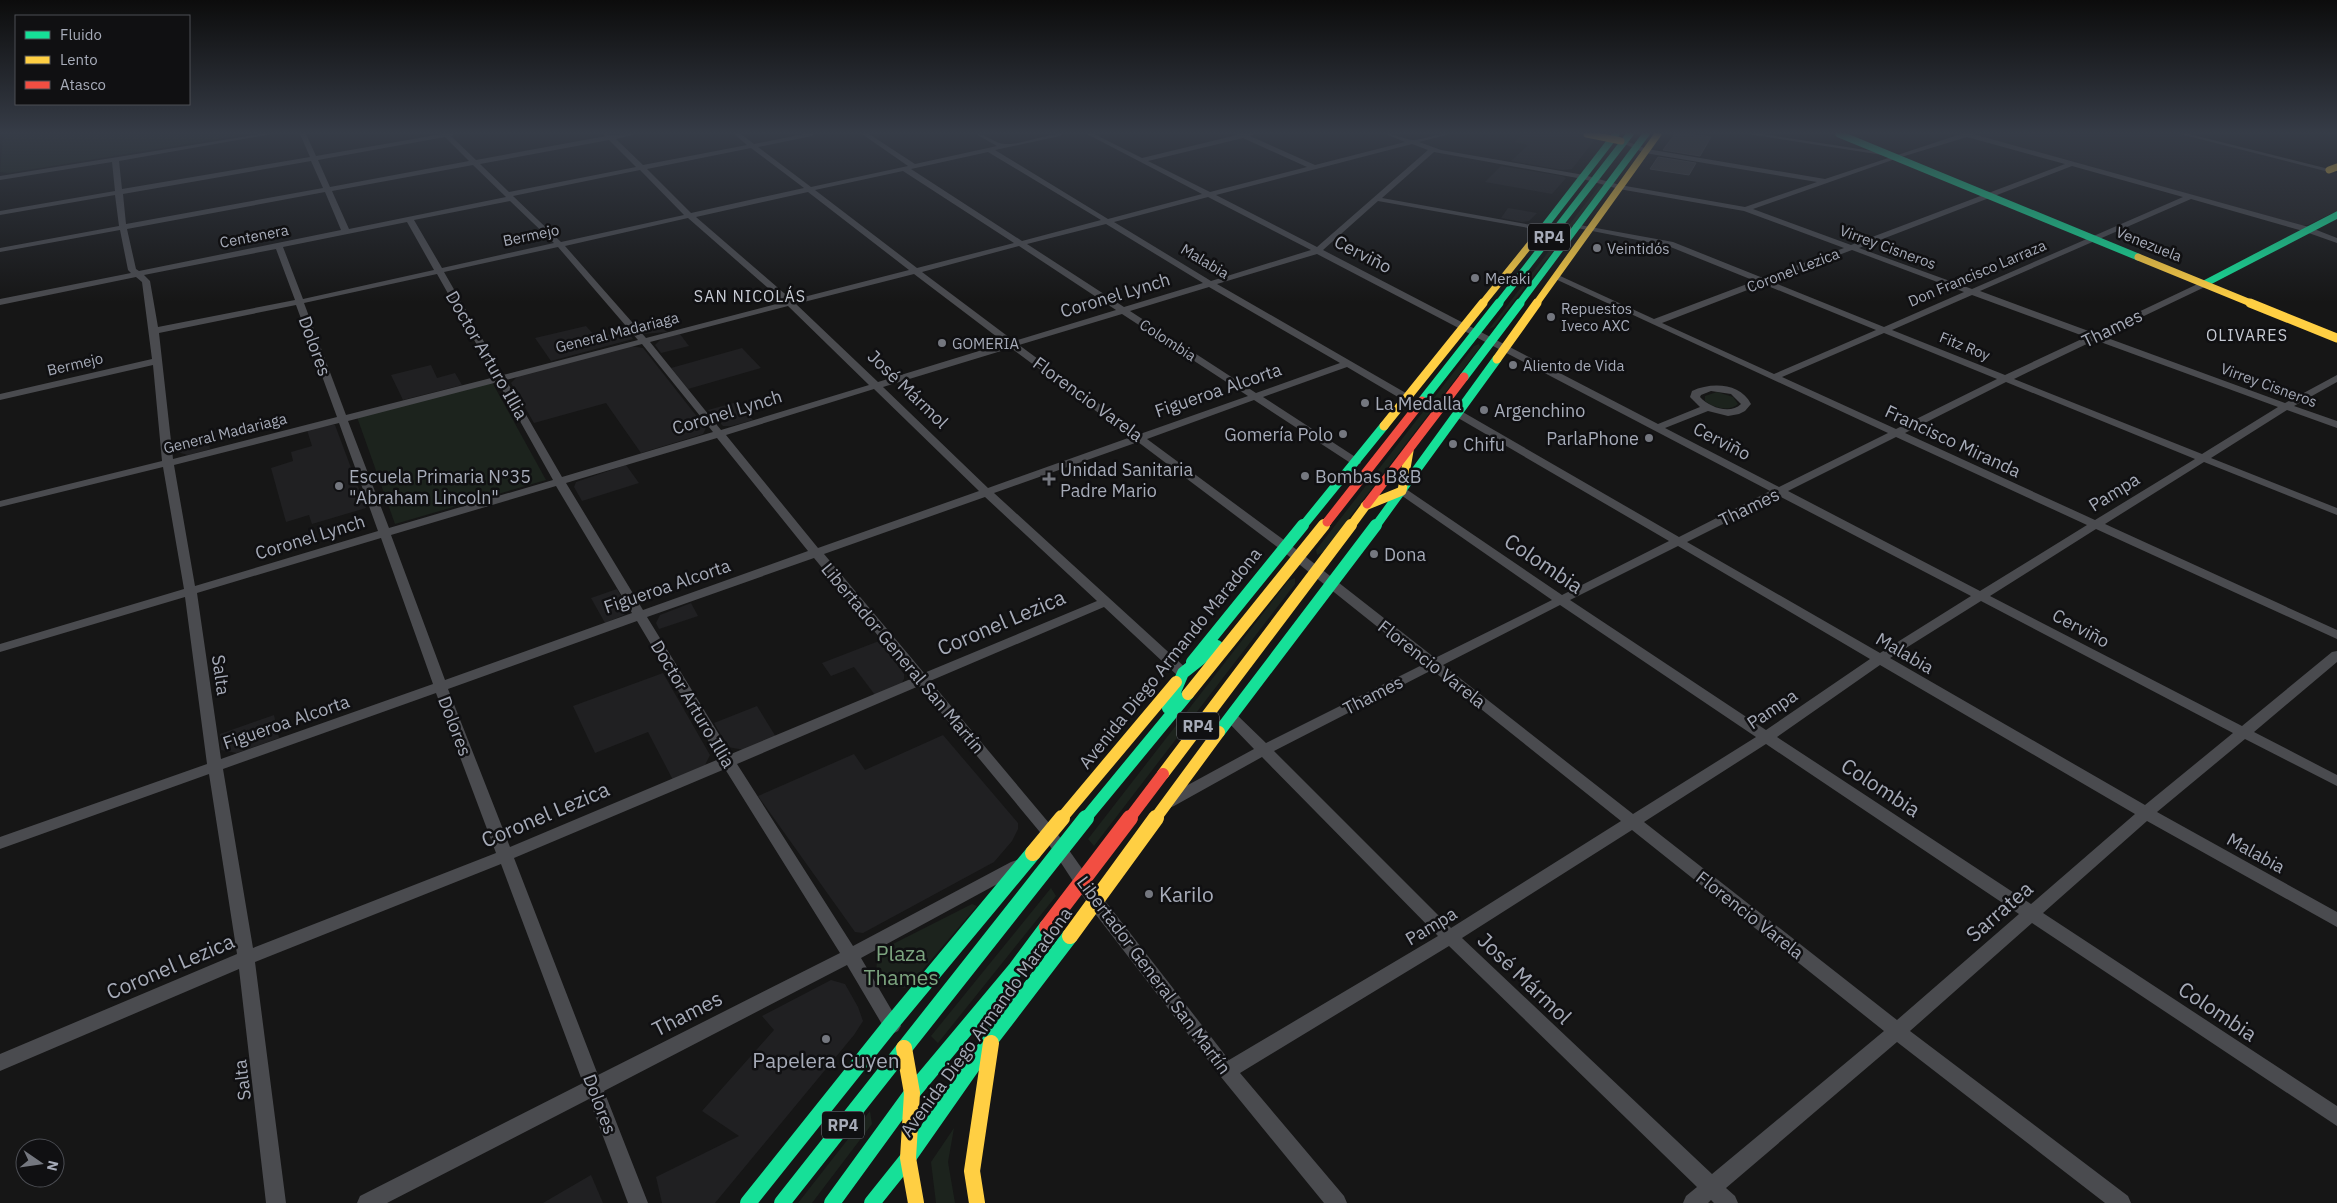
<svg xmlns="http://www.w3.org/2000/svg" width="2337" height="1203" font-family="'IBM Plex Sans',sans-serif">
<rect width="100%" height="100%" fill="#161616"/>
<path fill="#202022" d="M1523,134H1571L1596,138L1572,169L1562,170L1511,161L1528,145L1514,142Z
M1978,134H2181L2337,173V211L2308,225H2301L1981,137Z
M1501,166L1562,176L1566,178L1552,194L1485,182Z
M1508,208L1537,213L1529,221L1522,222L1501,218Z
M654,318L667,332L644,334L633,323Z
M586,326L597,338L627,330L633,339L551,361L535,338Z
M680,334L689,346L661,353L655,345L661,339Z
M630,346L643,348L706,428L703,434L641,453L606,403L534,423L511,383L519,375Z
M742,348L761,368L688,389L671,368Z
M431,365L437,378L455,373L462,385L403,400L391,375Z
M737,402L753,420L731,426H723L708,410Z
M332,425H335L366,508L312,524L309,515L286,522L271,468L293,461L291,452L312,446L307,430Z
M208,436L210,449L188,455L177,452L175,444Z
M626,465L639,483L582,501L574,487L576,482Z
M617,589L628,609L624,615L605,623L591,598Z
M691,603L698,616L659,629L656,623L660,615Z
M879,641L904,674V679L901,684L875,695L854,667L831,676L822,663Z
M663,673L710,755L705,765L673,780L648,732L595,753L573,706Z
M757,706L776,737L744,750L728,747L714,723Z
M274,715L279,738L237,753L221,750L220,734Z
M943,735L1018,823V829L1012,841L994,862L863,933L855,932L758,796L854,754L865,770Z
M831,980L845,984L858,1007L863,1021L854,1035L715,1203H662L656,1177L739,1136L702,1111L774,1030L762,1016Z
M591,1175L603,1203H543Z"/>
<path fill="#1c231d" d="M3,134H249L9,173L0,172Z
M1599,186L1602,188L1494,327L1489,329Z
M1479,344L1480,347L1323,552L1317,555L1316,550L1474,346Z
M492,382L546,480L395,524L357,417Z
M1717,392L1733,397L1738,404C1729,412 1714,408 1705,401V396Z
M1295,578V584L1094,846L1088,839L1288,581Z
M1051,888L1056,896L938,1043L931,1036Z
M972,904L977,906L908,987C894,991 886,981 876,974L877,960L887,947Z
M870,1111L872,1124L812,1203H798Z
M954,1128L948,1162L955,1203H936L931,1162Z"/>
<path fill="#343435" stroke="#3e3f42" d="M1675,134H1688L1711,137L1700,156L1663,150Z
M1658,157L1696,163L1689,175L1650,169Z"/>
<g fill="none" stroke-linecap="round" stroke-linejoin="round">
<path fill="#4a4b4f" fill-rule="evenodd" d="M260,134H272L119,161L122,189L310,157L300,134H306L316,156L442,134H455L451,136L476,160L606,136L604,134L612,135L633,134L632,135L616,139L643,165L747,145L734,134H741L754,144L804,134H815L812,136L758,147L811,187L908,166L862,134H869L915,164L997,146L976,134C987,134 995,144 1005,144C1021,145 1044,134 1063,134L1060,136L995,150L1108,219L1202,194L1087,134H1094L1142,158L1237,135V134H1254L1250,136L1315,165L1405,142L1386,134C1396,134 1405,140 1414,140C1425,139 1435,134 1447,134L1446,135L1419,142L1441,150L1584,175L1620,185L1745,207L1817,182L1645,153L1620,142L1623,140L1647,149L1825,179L1961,134H1973L2309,227L2337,238V243L2303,231L2191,199L1980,291L2094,333L2206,280L2209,281V285L2102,336L2285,403L2337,375V382L2294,406L2337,421V428L2287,410L2211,458L2337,508V515L2204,462L2105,524L2337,630V639L2096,529L1990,596L2242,726L2332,652L2337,651V662L2254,732L2337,775V786L2245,739L2157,812L2337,912V927L2147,821L2043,913L2337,1106V1126L2032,923L1910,1031L2128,1196L2131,1203H2105L1897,1042L1726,1188L1735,1196L1738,1203H1714L1711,1200L1708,1203H1683L1686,1196L1697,1187L1449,946L1240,1073L1344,1196L1347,1203H1324L1221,1077L1090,907L1044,837L919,686L737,764L853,946L1011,862L1017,860L1023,862L1025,866L1023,870L861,958L898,1021L901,1026L898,1031L892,1034L886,1031L847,965L604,1091L648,1203H628L589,1099L387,1203H357L360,1196L583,1083L501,864L255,962L286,1203H266L239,969L0,1071V1054L237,954L209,774L0,849V837L207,764L185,597L0,652V644L184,589L163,467L0,507V501L162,461L153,365L0,400V394L152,359L142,282L136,277L0,305V299L131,273L128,270L120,230L0,252V248L119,226L115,195L0,215V211L115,191L112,162L0,180V176ZM445,137L469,161L330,187L318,160ZM1967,137L2065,164L1851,245L1753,209L1898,158ZM1243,138L1307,167L1210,192L1148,161ZM609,140L636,167L509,192L480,164ZM1412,144L1428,150L1317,247L1216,195ZM751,148L804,188L691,213L647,169ZM988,152L1101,220L1022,241L911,169ZM1434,152L1583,179L1619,189L1744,211L1844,248L1763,278L1673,242L1574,224L1573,226L1577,228L1668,246L1755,281L1654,319L1558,275L1551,277L1888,433L1779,487L1665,428L1708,411L1728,416L1739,414L1745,411L1751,404C1740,383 1712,382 1692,391L1690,397L1700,407L1658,424L1323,250L1378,201L1545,231V227H1542L1382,198ZM311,161L323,188L126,224L123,194ZM473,165L506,197L349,229L332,191ZM2072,166L2183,197L1972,289L1859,248ZM640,170L684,215L561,242L513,196ZM903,171L1014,243L917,268L815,190ZM325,192L341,230L139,271L136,269L127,229ZM808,192L909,270L792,300L696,217ZM1208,197L1311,250L1211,281L1114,222ZM510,201L554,243L442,268L414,220ZM688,218L784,302L646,338L565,246ZM407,222L434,270L303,299L283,247ZM1106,224L1203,283L1124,307L1027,244ZM1019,246L1116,310L1014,341L922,272ZM558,247L638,340L503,375L444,272ZM276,249L295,300L158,327L150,281L144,275ZM1852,250L1964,292L1884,327L1770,281ZM1317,254L1770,491L1679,537L1461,411H1453V415L1669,541L1562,595L1406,489H1398L1396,491L1398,493L1552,600L1435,658L1288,543L1147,439L1254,400L1352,464H1360L1361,462L1360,460L1263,397L1347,367L1403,400H1411V396L1217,284ZM437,274L495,377L346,415L304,303ZM914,274L1005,343L878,382L796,304ZM1763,284L1876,330L1774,374L1662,323ZM1209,287L1340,363L1256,393L1130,311ZM1972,295L2086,337L2005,375L1892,330ZM296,305L337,417L173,459L159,333ZM788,306L869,385L721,430L650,342ZM1122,314L1248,396L1140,434L1019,345ZM1884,333L1997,379L1896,429L1782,377ZM2095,340L2278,407L2202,454L2014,379ZM642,344L713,432L562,477L506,380ZM1011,348L1131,437L988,488L883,387ZM498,382L553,480L389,528L348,421ZM2006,382L2195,459L2095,520L1905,433ZM874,389L979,491L818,548L726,435ZM1711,391L1731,394L1741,404C1730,415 1709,407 1700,397L1701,395ZM339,423L378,531L195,586L174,465ZM1896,437L2087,525L1980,591L1788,491ZM717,438L808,551L643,610L566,483ZM1138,442L1280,549L1424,664L1266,743L1236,714H1226L1224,717L1226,720L1254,749L1164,798L1162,802L1164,806L1169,808L1174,806L1262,757L1438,936L1229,1060L1102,897L1054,829L930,681L1104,607L1178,676H1188L1190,673L1188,670L994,493ZM556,486L632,613L445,680L391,535ZM1779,496L1971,596L1880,653L1687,542ZM985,497L1097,601L924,673L824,554ZM381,538L433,684L221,759L197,593ZM1678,546L1870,659L1766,730L1570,600ZM814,558L913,678L731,754L647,617ZM1981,601L2233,733L2145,805L1890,658ZM1560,605L1756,737L1633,814L1443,665ZM637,621L719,759L510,847L448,689ZM1880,665L2135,814L2031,904L1777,737ZM1432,670L1621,821L1451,928L1274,751ZM436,693L496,853L253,948L223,769ZM1766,744L2019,914L1897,1020L1644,822ZM725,769L840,953L598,1075L514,858ZM1632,830L1884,1031L1712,1174L1462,938Z
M1748,134H1762L1892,154L1889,156Z
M2180,134H2189L2333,170L2329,172Z"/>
<path stroke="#16e098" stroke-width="7" d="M1839,134L2138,257
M1544,227L1616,134
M2206,283L2337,215
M1498,304L1630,134
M1519,304L1646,134"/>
<path stroke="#16e098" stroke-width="9" d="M1464,377L1520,303
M1422,401L1499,303
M1302,527L1384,426
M1375,527L1497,359"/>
<path stroke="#16e098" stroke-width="12" d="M1192,662L1303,525
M1168,708L1183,673L1217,646
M1219,732L1376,525
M1085,819L1188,694"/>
<path stroke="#16e098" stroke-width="16" d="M992,1038L1011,982
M748,1203L891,1024L1033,853
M782,1203L1086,818
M832,1203L912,1093L1015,970L1047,927
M872,1203L908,1158L992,1038L1070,936"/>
<path stroke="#ffcf43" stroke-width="7" d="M1587,134L1621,141
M2329,170L2337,167
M2138,257L2253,304
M1482,304L1544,227
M1536,304L1658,134"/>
<path stroke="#ffcf43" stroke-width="9" d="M2250,303L2337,338
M1497,359L1537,303
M1384,426L1483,303
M1365,506L1402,491L1409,451
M1323,527L1327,522
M1350,527L1367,504"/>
<path stroke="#ffcf43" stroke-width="12" d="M1188,694L1324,525
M1163,774L1351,525
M1061,819L1176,682
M1155,819L1219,732"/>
<path stroke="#ffcf43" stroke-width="16" d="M1033,853L1062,818
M1070,936L1156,818
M904,1048L912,1093L908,1158L916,1203
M977,1203L972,1171L991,1043"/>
<path stroke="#f24e42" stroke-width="9" d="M1367,504L1464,377
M1327,522L1422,401"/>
<path stroke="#f24e42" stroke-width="12" d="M1129,819L1163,774"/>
<path stroke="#f24e42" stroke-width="16" d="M1047,927L1130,818"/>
</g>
<linearGradient id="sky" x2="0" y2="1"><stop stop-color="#0c0c0c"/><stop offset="0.44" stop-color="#363c47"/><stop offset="1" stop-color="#363c47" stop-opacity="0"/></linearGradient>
<rect width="2337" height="302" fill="url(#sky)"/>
<g fill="#74777f" stroke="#101012" stroke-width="2">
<circle cx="1597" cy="248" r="5"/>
<circle cx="1475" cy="278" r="5"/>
<circle cx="1551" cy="317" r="5"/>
<circle cx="942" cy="343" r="5"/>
<circle cx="1513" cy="365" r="5"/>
<circle cx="1365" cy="403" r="5"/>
<circle cx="1484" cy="410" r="5"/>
<circle cx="1343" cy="434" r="5"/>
<circle cx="1649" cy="438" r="5"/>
<circle cx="1453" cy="444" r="5"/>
<circle cx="1305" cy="476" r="5"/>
<path d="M1046.5 471.5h5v5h5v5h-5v5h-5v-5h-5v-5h5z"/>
<circle cx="339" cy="486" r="5"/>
<circle cx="1374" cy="554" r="5"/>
<circle cx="1149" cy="894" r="5"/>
<circle cx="826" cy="1039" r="5"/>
</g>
<g text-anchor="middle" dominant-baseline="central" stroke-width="5" stroke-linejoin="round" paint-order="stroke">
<g font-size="15" fill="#a6abb8" stroke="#101012">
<text transform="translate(531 235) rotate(-12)">Bermejo</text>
<text transform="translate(254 236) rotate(-11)">Centenera</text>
<text transform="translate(2149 244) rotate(22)">Venezuela</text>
<text transform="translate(1888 247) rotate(20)">Virrey Cisneros</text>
<text transform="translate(1205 261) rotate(31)">Malabia</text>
<text transform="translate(1793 270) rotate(-21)">Coronel Lezica</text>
<text transform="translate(1977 273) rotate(-23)">Don Francisco Larraza</text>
<text transform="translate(617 332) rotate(-14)">General Madariaga</text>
<text transform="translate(1168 340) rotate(33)">Colombia</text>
<text transform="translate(1965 346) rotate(22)">Fitz Roy</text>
<text transform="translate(75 364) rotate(-13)">Bermejo</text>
<text transform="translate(2269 385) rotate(20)">Virrey Cisneros</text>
<text transform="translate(225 433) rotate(-14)">General Madariaga</text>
</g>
<g font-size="15" fill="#a6abb8" stroke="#101012" text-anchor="start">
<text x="1607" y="248">Veintidós</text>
<text x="1485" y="278">Meraki</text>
<text x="1561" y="308">Repuestos<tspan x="1561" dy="17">Iveco AXC</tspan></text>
<text x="952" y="343">GOMERIA</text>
<text x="1523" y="365">Aliento de Vida</text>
</g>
<g fill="#101012" stroke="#797c86" stroke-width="1">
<rect x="1528" y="223.5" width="42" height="27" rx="4"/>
<rect x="1177" y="712.5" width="42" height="27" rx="4"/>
<rect x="822" y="1111.5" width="42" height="27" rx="4"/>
</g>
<g font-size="16" font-weight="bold" fill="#a6abb8">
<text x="1549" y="237">RP4</text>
<text x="1198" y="726">RP4</text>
<text x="843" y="1125">RP4</text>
</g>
<g font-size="16" letter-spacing="1" fill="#c7cbd4" stroke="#101012">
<text x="750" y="296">SAN NICOLÁS</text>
<text x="2247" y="335">OLIVARES</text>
</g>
<g font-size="18" fill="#a6abb8" stroke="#101012">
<text transform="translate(1363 254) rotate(27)">Cerviño</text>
<text transform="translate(1115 295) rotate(-17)">Coronel Lynch</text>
<text transform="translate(2112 328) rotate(-26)">Thames</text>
<text transform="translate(315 346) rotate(70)">Dolores</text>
<text transform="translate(487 355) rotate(60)">Doctor Arturo Illia</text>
<text transform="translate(908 389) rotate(44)">José Mármol</text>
<text transform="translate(1218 390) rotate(-19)">Figueroa Alcorta</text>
<text transform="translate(1088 399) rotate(36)">Florencio Varela</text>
<text transform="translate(727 412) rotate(-17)">Coronel Lynch</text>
<text transform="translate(1722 441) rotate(27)">Cerviño</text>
<text transform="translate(1953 441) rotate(25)">Francisco Miranda</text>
<text transform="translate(2114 492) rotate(-32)">Pampa</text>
<text transform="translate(1749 507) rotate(-26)">Thames</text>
<text transform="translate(310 537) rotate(-17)">Coronel Lynch</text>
<text transform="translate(667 586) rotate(-19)">Figueroa Alcorta</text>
<text transform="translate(2081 628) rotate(28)">Cerviño</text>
<text transform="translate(1905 653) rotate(30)">Malabia</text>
<text transform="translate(903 658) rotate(50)">Libertador General San Martín</text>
<text transform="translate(1170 658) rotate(-51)">Avenida Diego Armando Maradona</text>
<text transform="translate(1432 664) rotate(38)">Florencio Varela</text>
<text transform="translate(221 675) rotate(82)">Salta</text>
<text transform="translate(1373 695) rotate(-27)">Thames</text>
<text transform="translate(693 704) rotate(59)">Doctor Arturo Illia</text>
<text transform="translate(1772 709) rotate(-34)">Pampa</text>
<text transform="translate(286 722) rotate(-19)">Figueroa Alcorta</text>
<text transform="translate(455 726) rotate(69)">Dolores</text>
<text transform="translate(2256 853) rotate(29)">Malabia</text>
<text transform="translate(1750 915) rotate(38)">Florencio Varela</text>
<text transform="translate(1431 926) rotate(-31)">Pampa</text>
<text transform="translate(1154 975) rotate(53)">Libertador General San Martín</text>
<text transform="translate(986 1022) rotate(-54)">Avenida Diego Armando Maradona</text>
<text transform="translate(242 1080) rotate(-97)">Salta</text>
<text transform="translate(600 1104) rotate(69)">Dolores</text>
</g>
<g font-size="18" fill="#a6abb8" stroke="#101012" text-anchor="start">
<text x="1375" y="403">La Medalla</text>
<text x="1494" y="410">Argenchino</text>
<text x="1333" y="434" text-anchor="end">Gomería Polo</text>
<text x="1639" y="438" text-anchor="end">ParlaPhone</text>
<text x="1463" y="444">Chifu</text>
<text x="1060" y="469">Unidad Sanitaria<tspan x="1060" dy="21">Padre Mario</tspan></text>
<text x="349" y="476">Escuela Primaria N°35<tspan x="349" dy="21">"Abraham Lincoln"</tspan></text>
<text x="1315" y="476">Bombas B&amp;B</text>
<text x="1384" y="554">Dona</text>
</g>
<g font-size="21" fill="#a6abb8" stroke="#101012">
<text transform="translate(1544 563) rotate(34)">Colombia</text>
<text transform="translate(1001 622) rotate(-23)">Coronel Lezica</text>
<text transform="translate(1881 787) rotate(33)">Colombia</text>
<text transform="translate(545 814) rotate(-23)">Coronel Lezica</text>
<text transform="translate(1999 911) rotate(-41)">Sarratea</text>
<text transform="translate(170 966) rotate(-23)">Coronel Lezica</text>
<text transform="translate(1525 978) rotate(44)">José Mármol</text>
<text transform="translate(2218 1011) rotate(34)">Colombia</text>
<text transform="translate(687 1013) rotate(-27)">Thames</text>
</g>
<g font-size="21" fill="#a6abb8" stroke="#101012" text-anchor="start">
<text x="1159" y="894">Karilo</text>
<text x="826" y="1060" text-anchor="middle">Papelera Cuyen</text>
</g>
<g font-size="21" fill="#7ca47f" stroke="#101012">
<text x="901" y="953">Plaza<tspan x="901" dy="24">Thames</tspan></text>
</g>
</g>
<rect x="15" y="15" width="175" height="90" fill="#101012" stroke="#4c4e54"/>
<rect x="25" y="31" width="25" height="8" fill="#16e098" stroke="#4c4e54"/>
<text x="60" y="40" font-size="15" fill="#a6abb8">Fluido</text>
<rect x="25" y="56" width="25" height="8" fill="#ffcf43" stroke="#4c4e54"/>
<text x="60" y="65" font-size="15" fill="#a6abb8">Lento</text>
<rect x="25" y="81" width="25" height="8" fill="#f24e42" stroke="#4c4e54"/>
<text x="60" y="90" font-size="15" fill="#a6abb8">Atasco</text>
<g transform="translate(40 1163) rotate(103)"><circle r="24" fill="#101012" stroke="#4c4e54"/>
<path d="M0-4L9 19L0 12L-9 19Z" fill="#74777f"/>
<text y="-8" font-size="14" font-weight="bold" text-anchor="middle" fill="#a6abb8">N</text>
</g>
</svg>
